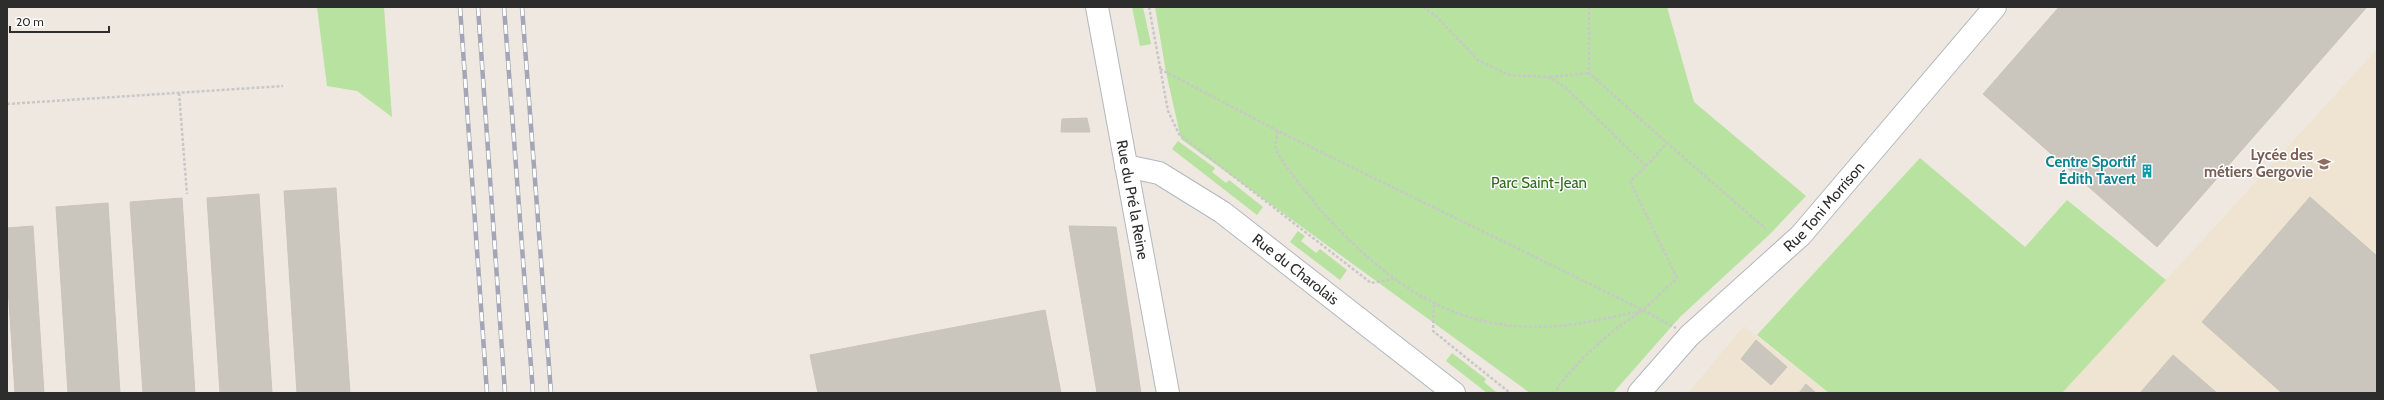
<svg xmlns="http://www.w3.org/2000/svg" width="2384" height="400" font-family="Cabin,sans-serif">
<rect width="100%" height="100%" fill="#eee8e0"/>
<path fill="#efe4d1" d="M2377,49V393H2062L2166,280Z
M1744,326L1828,393H1688Z"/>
<path fill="#b7e29f" d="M317,7H384L392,117L357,91L327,86Z
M1132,7H1143L1151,44L1140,46Z
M1155,7H1667L1694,102L1806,196L1769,235L1680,317L1613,393H1530L1181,139L1166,72Z
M1178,141L1215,168L1212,172L1226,183L1229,180L1263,207L1257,215L1172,149Z
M1920,158L2025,247L2067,200L2166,280L2062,393H1829L1757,335Z
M1298,231L1305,236L1301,241L1316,253L1320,249L1347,270L1340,280L1290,242Z
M1452,353L1486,379L1484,382L1497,393H1487L1446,361Z"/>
<path fill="#cac6be" stroke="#cac4b9" d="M2059,7H2367L2157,247L1983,94Z
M1087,118L1090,132H1061L1062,119Z
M336,188L350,393H297L284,191Z
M259,194L272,393H220L207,198Z
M2310,197L2377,256V393H2282L2202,322Z
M182,198L195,393H143L130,202Z
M108,203L120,393H68L56,207Z
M33,226L44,393H15L7,272V228Z
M1069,226L1116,227L1141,393H1097Z
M1045,310L1061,393H818L810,355Z
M1756,340L1787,367L1771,385L1741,359Z
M2173,355L2217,393H2140Z
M1806,384L1816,393H1799Z"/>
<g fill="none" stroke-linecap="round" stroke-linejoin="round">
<g stroke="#b3b7c0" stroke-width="24">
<g id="street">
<path id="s1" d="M1126,166L1159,173L1222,212L1454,393"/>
<path id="s2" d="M1639,393L1689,336L1801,235L1995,7"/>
</g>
</g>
<g stroke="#b3b7c0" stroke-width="24">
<g id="secondary">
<path id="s3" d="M1097,7L1168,393"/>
</g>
</g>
<path stroke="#c8c8c8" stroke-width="2.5" stroke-dasharray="3 2" stroke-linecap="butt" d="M1149,7L1168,111L1179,134L1371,283L1393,279
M1423,7L1436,16L1478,60L1509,75L1549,77L1566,88L1646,166L1630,181L1677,278L1643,310L1615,329L1583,358L1559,385L1556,393
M1589,7V73L1667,143L1766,229
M1550,77L1589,73
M179,93L187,194
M7,104L283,86
M1278,131C1277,136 1275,144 1276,149C1279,160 1316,205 1325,215C1384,278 1445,327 1537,327C1572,327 1607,318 1641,311
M1646,166L1667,143
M1434,305L1433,331L1510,393"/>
<use href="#street" stroke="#fff" stroke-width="22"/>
<use href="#secondary" stroke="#fff" stroke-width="22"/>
<g stroke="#a3a6b7" stroke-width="4.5">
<path id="rail" d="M460,7L487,393
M478,7L505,393
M504,7L533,393
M522,7L551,393"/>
</g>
<use href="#rail" stroke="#fff" stroke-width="3" stroke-dasharray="9" stroke-linecap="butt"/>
<path stroke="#c8c8c8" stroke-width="2.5" stroke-dasharray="3 2" stroke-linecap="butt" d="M1160,69L1278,131L1643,310L1676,328"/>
</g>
<defs>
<g id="school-bare" transform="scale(1.08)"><path d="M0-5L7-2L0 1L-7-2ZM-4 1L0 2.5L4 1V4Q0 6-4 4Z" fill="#8d6e63" stroke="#fff" stroke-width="2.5" paint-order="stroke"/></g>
<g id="building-bare" transform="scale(1.08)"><path d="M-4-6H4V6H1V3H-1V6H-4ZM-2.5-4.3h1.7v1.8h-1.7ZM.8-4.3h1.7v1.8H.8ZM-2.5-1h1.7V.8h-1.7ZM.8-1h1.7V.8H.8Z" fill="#0f9aa8" stroke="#fff" stroke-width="2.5" paint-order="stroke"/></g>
</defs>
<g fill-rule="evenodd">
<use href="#school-bare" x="2324" y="164"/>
<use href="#building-bare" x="2147" y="171"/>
</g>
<g text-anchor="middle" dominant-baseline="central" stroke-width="3" stroke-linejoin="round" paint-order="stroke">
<g font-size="15" font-weight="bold" fill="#785e54" stroke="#fff" text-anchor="end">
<text x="2313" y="155">Lycée des<tspan x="2313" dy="17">métiers Gergovie</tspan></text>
</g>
<g font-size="15" font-weight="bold" fill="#0d838f" stroke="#fff" text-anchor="end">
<text x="2136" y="162">Centre Sportif<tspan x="2136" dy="17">Édith Tavert</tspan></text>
</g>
<g font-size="15" fill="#2f6a1d" stroke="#fff">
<text x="1539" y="183">Parc Saint-Jean</text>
</g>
<g font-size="15" fill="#2d2d2d" stroke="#fff">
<text stroke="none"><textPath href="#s3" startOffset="196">Rue du Pré la Reine</textPath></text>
<text stroke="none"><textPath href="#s2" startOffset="263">Rue Toni Morrison</textPath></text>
<text stroke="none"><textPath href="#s1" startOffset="201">Rue du Charolais</textPath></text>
</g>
</g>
<rect width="2384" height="400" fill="none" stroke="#2d2d2d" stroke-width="16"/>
<path d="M10 26v6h99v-6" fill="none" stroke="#2d2d2d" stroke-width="2"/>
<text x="16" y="26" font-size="12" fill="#2d2d2d" stroke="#ffffff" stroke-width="3" paint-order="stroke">20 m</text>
</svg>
